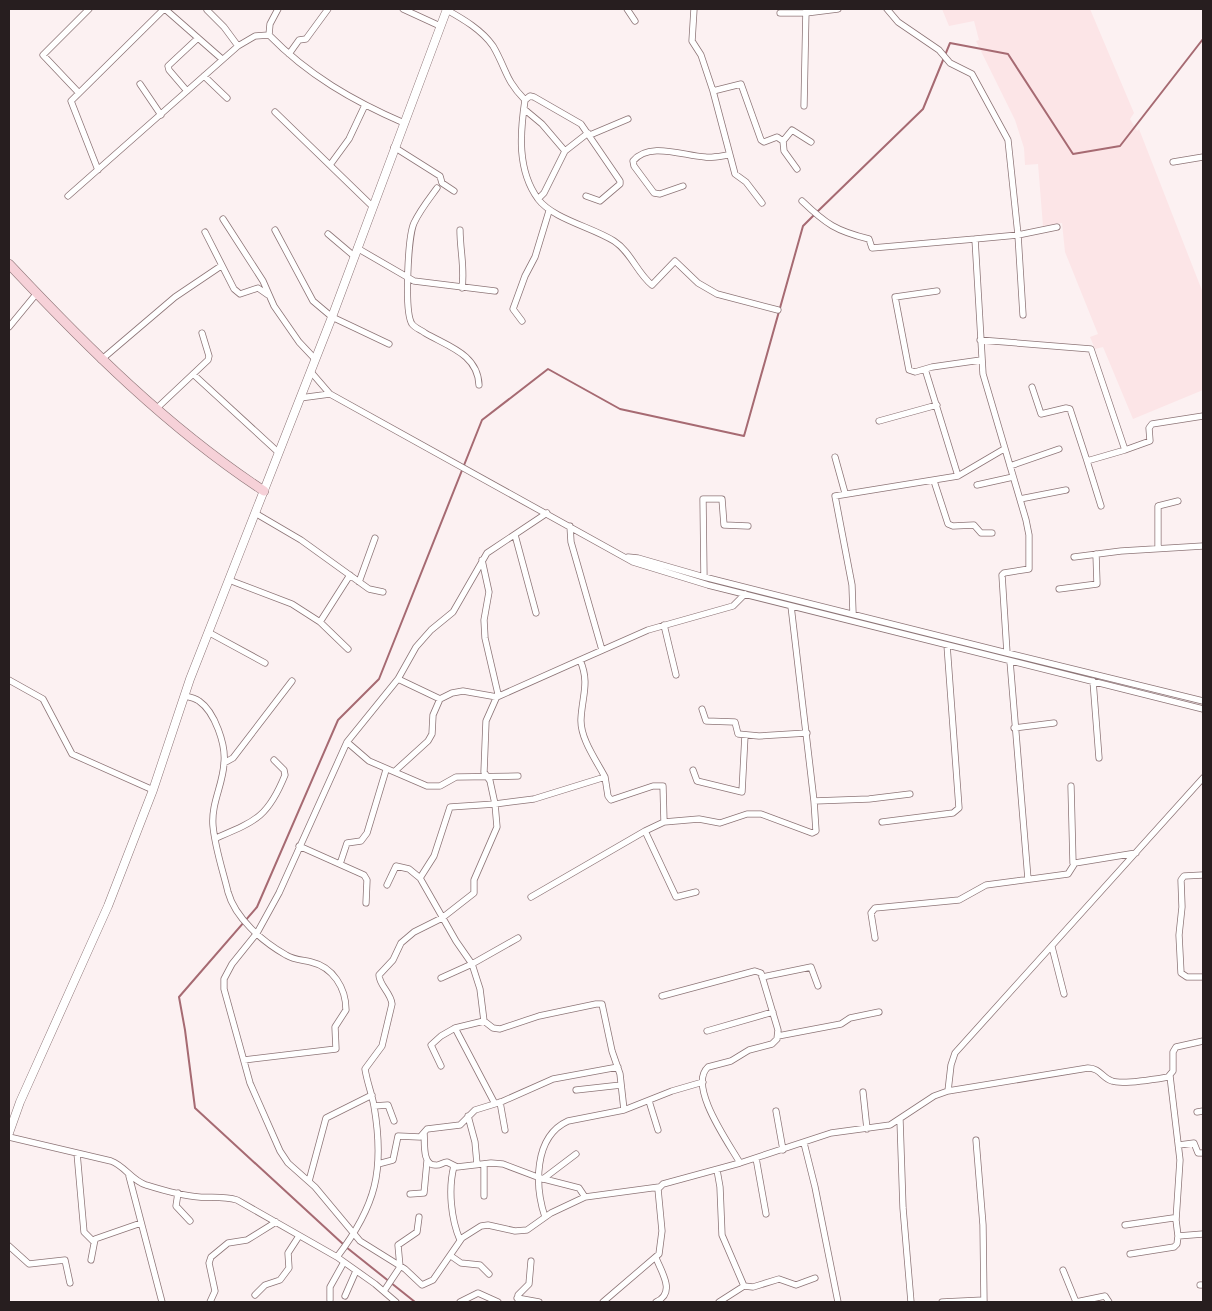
<svg xmlns="http://www.w3.org/2000/svg" width="1212" height="1311" font-family="Literata,serif">
<rect width="100%" height="100%" fill="#fcf1f2"/>
<path fill="#fce5e7" d="M942,9H1090L1134,113L1130,119L1137,131L1139,129L1203,293V390L1133,419L1103,347L1095,349L1090,337L1098,334L1065,252L1062,223L1043,226L1038,164L1025,165L1024,148L1015,120L976,41L979,40L974,21L949,26Z"/>
<g fill="none" stroke-linecap="round" stroke-linejoin="round">
<path stroke="#a66a72" stroke-width="2" d="M817,212L923,109L950,43L1008,54L1073,154L1120,146L1203,39
M343,1244L195,1108L185,1030L179,997L257,907L338,720L379,679L482,420L548,369L620,409L744,436L803,226L814,215
M346,1247L415,1302"/>
<g stroke="#8d7577" stroke-width="7">
<path id="minor" d="M165,9L222,59
M403,9L440,26
M627,9L635,21
M694,9L692,41L701,55L713,91
M887,9L898,22L939,50L950,63L972,74L1008,140L1018,235L1023,315
M207,10L224,27L238,46
M447,10C463,19 482,30 493,46C506,68 505,80 525,100
M780,13H806L838,9
M269,35L270,24L278,9
M289,54L299,40L306,39L328,9
M204,76L227,98
M140,84L161,115
M187,91L169,70L168,66L198,38
M78,92L43,55L89,9
M525,100L530,96L534,97L581,124L620,181V184L600,201L586,196
M525,100C520,133 517,170 538,199L544,193L565,151
M804,106L806,9
M524,109L542,124L565,151L588,133
M275,112L372,206
M590,135L628,119
M394,147L440,176L442,183L454,191
M1173,162L1203,157
M330,165L349,139L365,105
M797,169L784,151L783,141L792,130L811,142
M98,170L71,101L164,9
M683,186L660,194L654,193L634,166L633,161C649,141 684,156 705,157C712,158 721,156 728,155
M437,188C429,199 420,210 414,223C408,236 404,312 412,324C415,328 421,330 425,333C447,346 478,354 479,385
M68,196L238,46L255,36L269,35C308,75 353,101 404,123
M538,199C553,219 592,227 614,241C631,252 637,273 652,285L675,261L698,283L717,294L778,310
M802,201C826,224 836,231 869,239L872,248L975,239L983,374L1026,520L1029,535V569L1004,573L1002,575L1007,653
M762,203L746,182L735,174L713,91L741,84L761,140L764,142L777,137L783,141
M223,219L263,281L274,306L299,342L315,359
M275,230L313,301L332,317L389,344
M460,230C460,250 465,269 462,288
M205,232L234,289L240,294L258,288L268,295
M328,234L354,256
M975,239L1018,235L1057,227
M357,248L414,281L495,291
M937,291L895,297L909,370L915,372L932,367L981,360
M522,321L513,309L525,276L535,257L549,211
M9,327L37,293
M980,340L1091,349L1125,450L1087,461L1070,409L1066,408L1041,414L1032,387
M101,360L175,297L221,266
M925,369L958,476L1004,449
M311,372L330,394L633,562L708,585L1203,709
M193,374L279,453
M300,398L330,394
M156,409L208,360L209,356L202,333
M879,421L937,405
M1125,450L1150,441L1149,428L1152,424L1203,416
M835,457L845,493
M1087,461L1101,506
M1010,466L1059,449
M934,481L948,524L953,526L974,525L981,533H992
M977,485L1013,477
M1020,499L1066,490
M255,513L301,540L369,589L383,592
M547,513L487,553L453,612L431,630L416,647L398,679L347,742L279,893L257,933L232,964L224,979V989L250,1083L280,1151L288,1163L315,1187L360,1241L405,1269L422,1285L433,1280L462,1238L481,1226L488,1225L515,1231L527,1230L551,1213L585,1197L659,1187
M570,526L571,542L602,650
M515,535L536,613
M1158,548V506L1178,501
M628,557L638,558L704,577L1007,653L1203,701
M1074,557L1121,551L1203,546
M704,577L703,499H722L724,525L748,526
M229,580L292,604L320,622L350,575
M359,582L375,538
M1059,589L1097,584L1096,554
M791,606L814,801L869,799L910,794
M853,613L852,585L835,496L958,476
M320,622L348,649
M664,625L676,675
M208,632L265,663
M580,660L648,630L733,606L745,594
M1010,661L1028,879
M9,680L43,699L72,754L153,790
M1093,681L1099,758
M185,696C190,697 195,698 199,701C215,712 226,745 224,763C223,785 211,803 213,826C215,848 223,871 228,892C235,918 263,942 286,955C294,960 303,960 311,962C333,967 346,988 346,1010L335,1027L336,1049L244,1060
M702,709L706,721L735,722L738,734L759,736L807,733
M1014,728L1054,723
M347,742L369,761L427,786H440L456,777L518,776
M224,763L233,758L292,681
M693,770L697,781L742,792L745,735
M395,771L428,741L432,734L433,715L440,699
M605,777L608,796L611,800L653,786H663L664,822
M1071,786L1073,863
M882,822L953,813L959,808L947,645
M216,838C256,821 268,817 285,775L284,770L274,760
M299,846L364,875L367,880L366,903
M340,864L347,843L361,841L367,833L386,770
M1203,875L1184,876L1181,880L1182,907L1179,935L1181,973L1187,977H1203
M420,878L434,856L450,807L495,804L490,781L484,772L486,721L498,694L485,638L484,620L489,592L482,560
M387,885L396,866L409,869L420,878L456,941L472,964L480,989L484,1021L493,1028L500,1029L539,1016L596,1004H602L612,1051L620,1074L624,1110
M696,892L676,897L645,831L664,822L699,819L720,823L747,814H761L812,833L816,831L814,801
M531,897L645,831
M875,938L871,913L875,908L959,900L986,885L1068,874L1075,863L1136,853
M1052,947L1064,994
M762,977L811,967L818,986
M441,978L472,964L518,938
M662,996L755,971L761,973L778,1030L777,1039L772,1044L749,1050L731,1061L708,1067C687,1086 730,1145 740,1163
M455,1028L484,1021
M707,1031L773,1012
M778,1036L841,1024L850,1018L879,1012
M441,1066L431,1045L441,1036L455,1028L494,1102
M1170,1076L1180,1160L1176,1220
M576,1090L621,1085
M948,1091L951,1065L955,1053L1203,778
M863,1092L867,1129
M649,1101L658,1130
M500,1102L505,1130
M374,1106L388,1105L394,1121
M776,1111L783,1150
M1197,1112L1203,1111
M468,1116L475,1142L477,1164
M900,1120L903,1208L911,1302
M424,1133C425,1142 422,1165 435,1165C440,1166 443,1162 447,1162L457,1167L491,1163L503,1164L540,1178L579,1188L585,1197
M9,1137L111,1161C125,1166 131,1180 146,1185C162,1190 181,1196 199,1197C212,1198 224,1196 237,1200L337,1257L375,1284L396,1302
M976,1140L983,1225L984,1302
M804,1143L815,1187L838,1302
M1179,1145L1194,1143L1198,1153H1203
M77,1153L84,1232L93,1241
M756,1158L766,1214
M378,1164L393,1160L398,1136L420,1137L427,1129L460,1125L475,1110L501,1102L553,1079L618,1067
M454,1166C448,1189 451,1219 460,1240
M717,1170L720,1187L722,1235L744,1286L753,1287L779,1279L796,1285L815,1278
M129,1176L162,1302
M543,1179L576,1154
M309,1181L326,1118L372,1095
M178,1193L176,1206L190,1221
M410,1194L424,1193L427,1161
M484,1196V1164
M545,1217C535,1187 533,1137 568,1121L624,1110L672,1091L703,1082
M1125,1225L1173,1218L1176,1220L1178,1236L1203,1234
M9,1246L29,1264L65,1260L70,1283
M1130,1254L1174,1247L1177,1244L1178,1236
M451,1256L461,1263L480,1265L489,1274
M337,1257C376,1206 385,1170 374,1106C372,1094 367,1082 365,1069L382,1046L392,1004C391,993 379,985 379,975L393,960L401,943L414,932L442,918L474,893V880L497,827L495,804L534,799L605,777C596,760 580,738 581,719C582,696 590,683 580,660L497,697L463,691L452,693L440,699L398,679
M656,1258C662,1273 676,1293 656,1302
M91,1260L95,1239L141,1223
M1063,1270L1076,1302
M1200,1285H1203
M384,1291L400,1267L398,1245L417,1232L419,1217
M255,1295L265,1285L280,1280L289,1268L288,1253L299,1236
M345,1296L356,1271
M517,1298L539,1302
M330,1300V1287L344,1262
M210,1302L215,1291L209,1263L211,1257L228,1243L247,1240L276,1222
M460,1302L478,1293L498,1302
M518,1302V1295L529,1284L531,1261
M603,1302L659,1254L662,1231L658,1189L663,1184L740,1163L831,1133L890,1125L934,1096L948,1091L1088,1068C1100,1068 1102,1078 1112,1081C1123,1085 1156,1079 1168,1077L1173,1071V1052L1176,1047L1203,1041
M719,1302L744,1286
M942,1302L984,1300
M1076,1302L1105,1296L1109,1302"/>
</g>
<g stroke="#8d7577" stroke-width="9">
<path id="tertiary" d="M9,1133L20,1102L108,906L153,790L190,679L332,317L447,9"/>
</g>
<g stroke="#8d7577" stroke-width="10">
<path id="secondary" d="M9,264C87,347 168,428 264,491"/>
</g>
<use href="#minor" stroke="#fff" stroke-width="5.5"/>
<use href="#tertiary" stroke="#fff" stroke-width="8"/>
<use href="#secondary" stroke="#f6d1d8" stroke-width="9"/>
</g>
<rect width="1212" height="1311" fill="none" stroke="#271e1f" stroke-width="20"/>
</svg>
